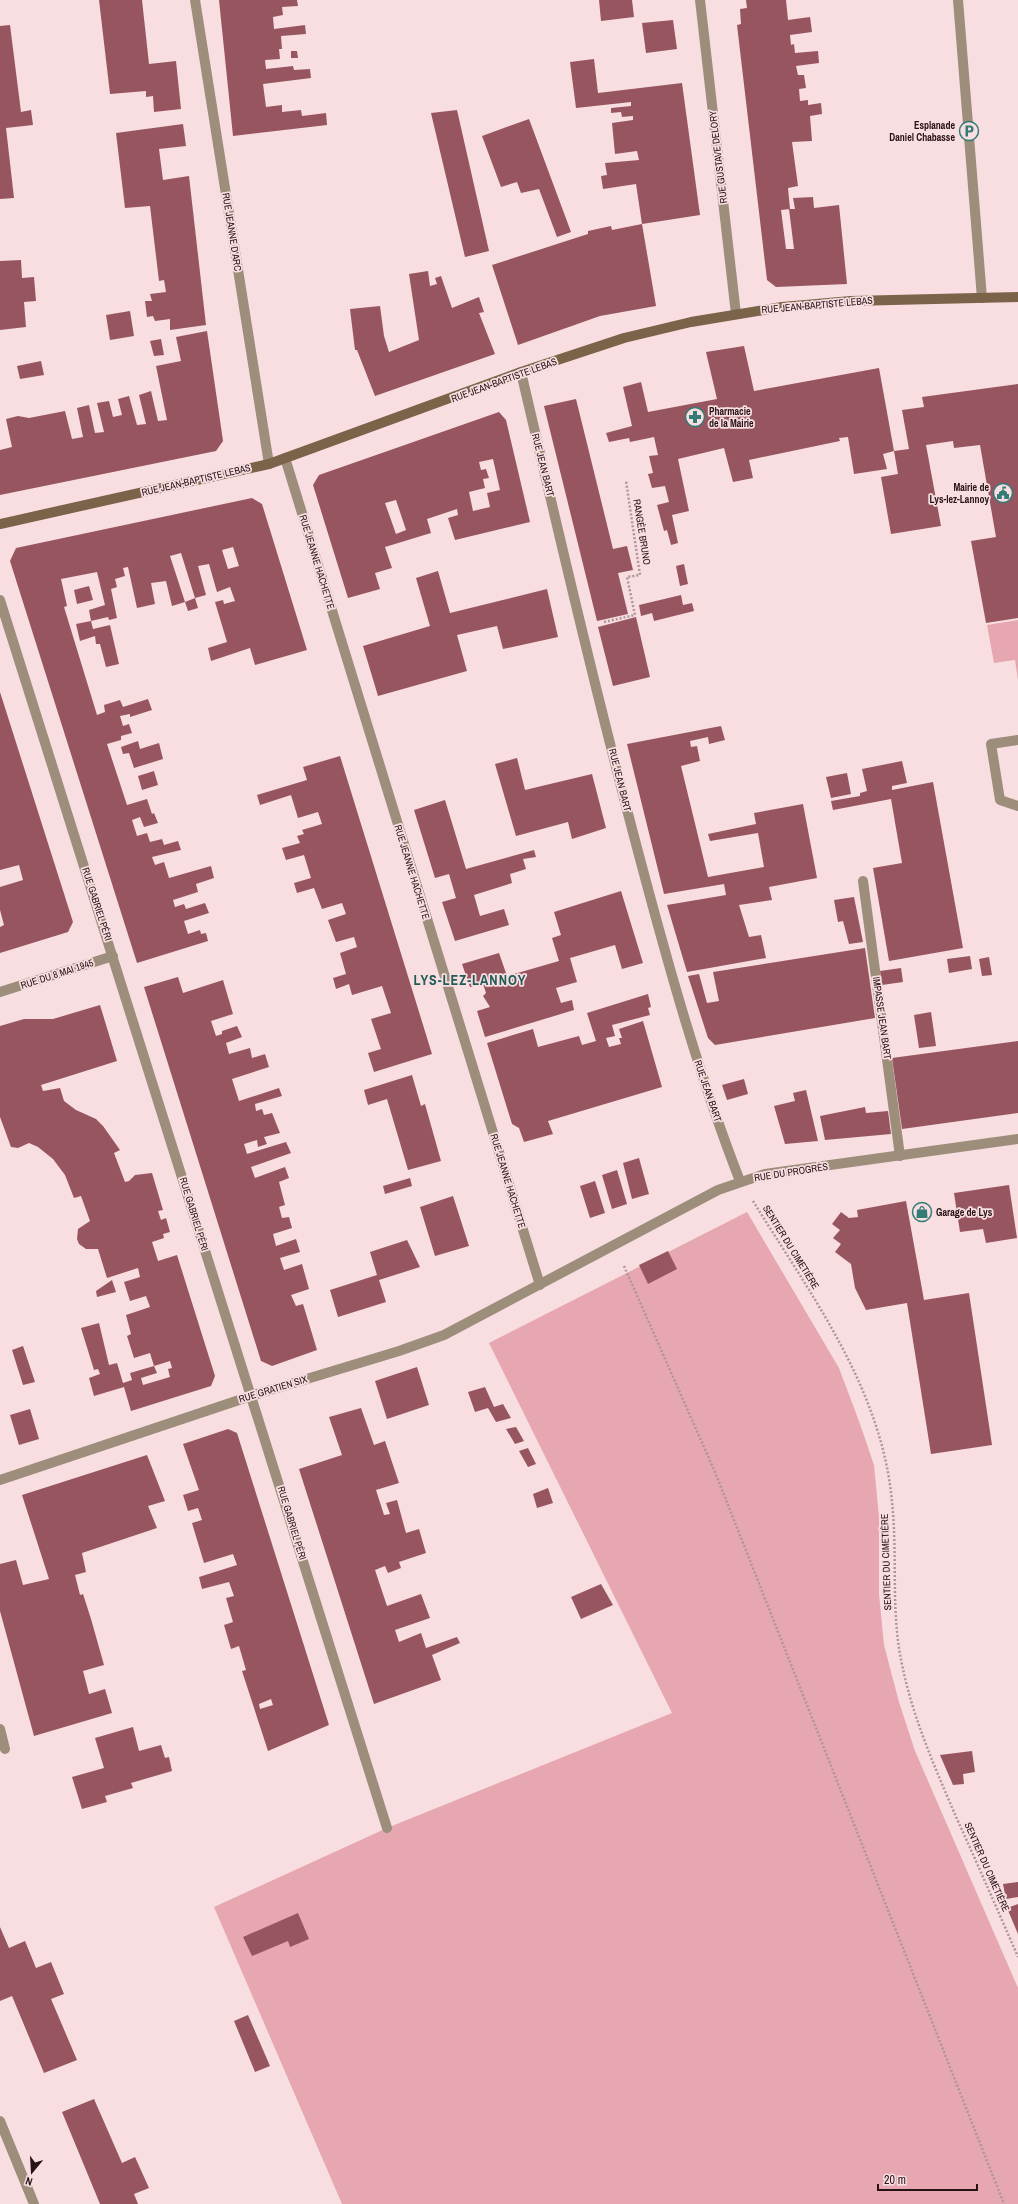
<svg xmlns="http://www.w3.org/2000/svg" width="1018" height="2204" font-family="'Archivo Narrow',sans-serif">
<rect width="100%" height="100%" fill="#f8dee1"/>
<path fill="#e6a7b0" d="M1018,620V680L1015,660L994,663L987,625Z
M747,1212L839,1368L860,1424L874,1465L879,1517V1594L884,1645L899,1702L915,1751L1018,1988V2204H342L214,1907L387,1828L672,1713L489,1343Z"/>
<path fill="#97555f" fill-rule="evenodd" d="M99,0H142L149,64L176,61L181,109L154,112L153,96L146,97V91L110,94Z
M219,0H297L298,6L282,7L283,15L273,17L274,29L305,25L306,34L281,36L282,49H279L280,59L265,60L266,69L293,66L294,70L310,69L311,78L263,84L266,107L282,105V112L301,110L302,116L326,113L327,125L233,136Z
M599,0H632L634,17L601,21Z
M746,0H786L788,20L810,17L812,32L790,35L791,45L794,44L795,53L818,51L819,63L796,66L798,75H804L806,88L799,89L800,101L808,100V105L821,103L822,114L810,116L812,141L792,142L798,186L788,188L790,209L781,210L786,249H794L789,209H795L793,198L813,197L814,208L839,205L847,284L776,287L767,280L737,25L741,24L740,9L747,8Z
M673,20L677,49L646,53L642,23Z
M10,25L21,112L31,110L33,125L6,128L14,198L0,199V26Z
M291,51H297L298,58H291Z
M594,59L598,93L682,83L700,215L642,224L636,184L603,189L601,176L607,175L605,163L639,160L637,151L615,154L612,123L633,120V116L622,117L621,112L611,113V108L631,106V102L576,108L570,62Z
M457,110L489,251L465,257L431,113Z
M529,119L571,232L557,237L539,189L521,193L517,182L501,187L482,136Z
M183,124L186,146L159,149L163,180L189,176L206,325L170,330V319L155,321L153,316L147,317L145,301H152L150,294L166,292L164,280L159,281L150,206L125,208L116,133Z
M642,224L656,306L600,316L518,345L492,265L588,234V231L611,226L612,230Z
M21,260L22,278L34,277L36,301L24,302L26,327L0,330V261Z
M428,271L430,286L437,284L435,278L441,276L452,308L479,297L484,312L479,313L495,354L375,396L357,350H355L350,309L380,306L384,336L389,352L419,340L409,274Z
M130,311L134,336L110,340L106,315Z
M207,331L223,441L216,451L0,495V450L12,447L6,419L18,416L29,418L65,411L72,439L83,437L77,408L89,405L95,433L104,432L97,403L109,401L113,417L122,415L118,399L129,396L137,425L146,424L139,395L151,391L158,421L167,420L156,366L181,361L176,337Z
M161,339L164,355L154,356L150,341Z
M744,346L754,391L879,368L894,451L883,454L887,469L854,474L848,437L839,438L840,441L749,460L753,478L733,482L724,448L678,459L689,511L672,515L678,543L671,545L667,530L664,531L657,505L669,502L665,486L652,488L648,474L653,473L649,456L658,455L654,437L630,442L629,438L609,442L606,433L632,426L623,387L641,382L648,412L717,399L706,352Z
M41,361L44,375L20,379L17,366Z
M1018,384V618L986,623L971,541L996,537L980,445L954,448L953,441L926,445L941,526L891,534L881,477L898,474L894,451L909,449L902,410L924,407L922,397Z
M576,399L613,549L627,546L633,570L618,573L628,614L597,621L544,406Z
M499,412L506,420L530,522L455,540L448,518L458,515L457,509L427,519L431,533L385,547L392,568L375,573L380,589L348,598L313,485L319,475ZM493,459L500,490L487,493L490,507L473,511L469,492L485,488L483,479L489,478L486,469L481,470L479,462ZM396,500L406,530L396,534L385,503Z
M252,498L262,504L307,650L255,665L250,648L211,661L208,648L227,642L215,602L223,600L224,604L235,601L230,587L217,592L209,564L198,566L206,595L195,598L198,608L188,611L185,602L195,598L181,553L170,556L185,602L172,606L166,581L151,583L155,604L137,608L128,567L123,568L125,576L115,579L117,587L111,589L117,618L109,620L108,617L91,621L93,629L110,625L119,664L106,667L100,644H96L95,636L80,641L76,624L91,621L89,610L105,605L97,572L61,579L67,606L64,607L97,715L105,712L104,705L120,700L123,707L148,699L152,710L130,717V714L120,716L123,726L129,724L132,733L121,736V740L107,744L127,805L147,799L152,814L154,813L158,823L144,827L140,817L132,820L137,836L147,833L150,842L162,839L164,845L178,841L181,850L152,857L155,865L164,862L169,878L211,866L214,878L196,884L198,892L173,900L175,907L184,904L186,909L205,903L209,913L184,921L188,934L200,930L201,934L206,933L208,941L137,963L10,561L16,548ZM233,547L239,566L228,569L222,550Z
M684,564L688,584L680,586L676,566Z
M438,571L450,613L547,589L558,637L503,649L497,626L457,635L467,671L378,696L363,646L430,626L416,578Z
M89,586L93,600L77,604L74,590Z
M681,595L683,605L692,603L694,611L654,621L652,613L641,616L639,605Z
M636,617L650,677L613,686L598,627Z
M0,692L73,922L68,932L0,953V927L4,925L0,910V887L23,880L19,865L0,870Z
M721,726L725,740L709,744L708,737L690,741L691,747L697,746L700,761L681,766L708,877L764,867L758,833L710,841L708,834L756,824L754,813L803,804L817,878L769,887L772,900L739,905L749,937L761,935L766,958L687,972L667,905L726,895L724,884L664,894L627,744Z
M138,741L140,749L159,743L163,759L134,768L129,753L123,754L121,747Z
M340,756L432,1054L374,1072L368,1053L381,1049L371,1019L391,1013L382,986L352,995L349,984L336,989L333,978L346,974L340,953L357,947L354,937L336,942L328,920L346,914L342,903L322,909L314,888L297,893L294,883L311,878L304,855L286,860L282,848L300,843L297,836L304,834L302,830L322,824L318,812L298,818L291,795L260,805L257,795L307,780L303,767Z
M517,758L525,790L592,774L606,828L572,839L568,822L516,836L495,764Z
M902,761L907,783L892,786V790L933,782L963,948L889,961L873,868L902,863L891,799L833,810L831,801L860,796V793L867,791L862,769Z
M154,771L158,785L142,790L138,776Z
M847,773L851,794L831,798L826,777Z
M445,800L466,869L534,850L536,857L523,859L526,869L510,874L512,883L474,895L480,916L504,909L509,925L455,941L442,902L456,898L449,874L435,878L414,810Z
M621,891L643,963L622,969L615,945L570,958L577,982L556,988L561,1003L572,1000L574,1010L485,1037L477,1011L490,1007L483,996L486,993L483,984L470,987L462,964L499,953L507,976L559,961L552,938L561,935L554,912Z
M854,897L863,942L849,944L843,921L838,922L834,900Z
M865,948L875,1018L715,1045L708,1038L688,976L699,974L707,1003L719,1001L713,972Z
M970,956L972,969L949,973L947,959Z
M989,957L992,975L982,976L979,959Z
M901,968L903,982L882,985L880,971Z
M178,977L183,993L223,980L233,1014L211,1021L216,1036L222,1034V1031L237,1026L242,1037L226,1043L229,1054L250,1048L252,1058L265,1054L269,1067L232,1079L239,1101L279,1088L282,1096L255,1104L256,1111L262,1109L264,1115L272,1113L280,1133L264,1137L267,1144L258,1147L257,1140L244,1144L247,1154L286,1142L291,1153L251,1167L255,1178L285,1167L289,1178L279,1182L285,1205L279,1207L282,1218L289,1217L292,1228L273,1234L276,1246L296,1239L300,1252L280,1258L284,1270L302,1264L309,1289L291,1295L296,1306L303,1304L317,1350L272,1366L261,1361L144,987Z
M648,994L651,1007L648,1008L650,1015L612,1025L615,1036L606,1038L609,1047L621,1044L619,1038H622L619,1029L643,1021L662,1087L548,1121L553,1134L524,1142L519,1128L512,1124L487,1043L533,1029L538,1047L579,1036L582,1045L596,1041L587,1013Z
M100,1005L117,1061L41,1085L43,1091L60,1088L64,1101L76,1110L96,1119L103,1126L120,1150L114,1153L125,1182L129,1181L135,1175L152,1173L163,1210L158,1211L161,1220L166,1218L170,1232L163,1234L164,1238L152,1242L158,1261L177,1255L215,1376L211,1386L131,1411L124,1387L94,1396L89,1378L100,1374L98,1369L94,1370L81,1328L99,1323L109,1365L117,1363L123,1383L132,1380L130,1373L154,1366L157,1373L141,1378L143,1385L170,1377L168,1369L172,1368L170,1361L154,1366L150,1353L134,1358L127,1336L131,1334L126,1315L150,1307L146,1296L130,1301L124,1282L140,1277L138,1268L107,1278L98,1249H86L79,1244L77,1239L78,1229L90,1221L81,1196L74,1198L65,1175L53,1159L38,1147L29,1143L18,1148L11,1147L0,1117V1026L24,1019H53Z
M931,1012L936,1046L919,1048L914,1015Z
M1018,1041V1113L902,1129L892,1058Z
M412,1075L421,1106L425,1104L441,1161L408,1170L387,1099L368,1105L364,1090Z
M744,1079L748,1094L727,1100L722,1085Z
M806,1090L818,1141L785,1144L774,1106L795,1101L793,1093Z
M865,1107L866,1113L888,1111L891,1134L825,1140L820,1116Z
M639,1158L649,1194L632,1199L623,1163Z
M617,1170L627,1204L612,1209L602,1175Z
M410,1178L412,1186L385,1194L383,1186Z
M595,1181L605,1213L590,1218L580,1186Z
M1009,1185L1017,1238L986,1243L983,1229L960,1232L954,1193Z
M453,1196L469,1246L435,1256L420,1207Z
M906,1201L924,1300L969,1293L992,1445L931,1454L907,1303L866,1310L855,1288L851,1264L835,1252L841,1244L833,1238L840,1230L832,1224L841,1212L849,1218L858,1217L857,1210Z
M407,1240L420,1267L379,1280L386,1302L338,1317L330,1290L377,1275L370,1252Z
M668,1251L677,1269L648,1284L639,1265Z
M112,1280L116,1292L97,1297L96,1291Z
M23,1346L35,1382L23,1385L12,1350Z
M417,1367L429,1405L387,1419L375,1381Z
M485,1387L494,1407L503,1404L511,1418L496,1422L488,1408L475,1412L468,1392Z
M361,1408L374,1445L385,1441L399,1483L376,1490L384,1515L390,1514L386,1503L397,1500L406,1533L419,1529L426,1553L399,1562L401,1568L388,1573L385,1566L375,1570L387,1606L421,1594L430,1618L395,1630L399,1642L421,1633L426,1648L457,1637L460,1643L432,1655L441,1680L374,1704L299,1469L342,1455L329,1417Z
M30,1409L39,1439L19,1445L10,1415Z
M516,1427L524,1441L515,1444L506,1429Z
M228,1429L237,1433L329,1725L268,1751L242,1671L246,1670L239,1646L231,1649L224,1625L233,1622L226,1598L234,1596L229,1582L202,1589L199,1577L237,1565L233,1554L204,1563L192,1523L202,1520L198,1508L188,1511L183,1495L199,1490L183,1444ZM271,1699L273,1705L260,1709L259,1704Z
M528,1448L536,1464L528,1467L519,1451Z
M147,1455L165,1501L148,1506L157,1528L82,1553L86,1572L75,1575L80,1595L83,1594L91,1619L104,1665L83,1671L89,1694L105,1689L112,1713L34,1736L0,1611V1564L16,1560L23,1585L49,1579L22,1495Z
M548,1488L553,1503L537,1508L533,1494Z
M601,1584L613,1605L581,1619L571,1597Z
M133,1727L139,1751L161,1745L165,1758L169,1757L172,1771L131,1783L133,1788L105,1796L107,1802L82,1809L72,1777L104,1768L95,1738Z
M972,1751L975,1772L963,1774L964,1784L953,1785L940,1755Z
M1018,1882V1897L1006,1899L1003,1884Z
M1018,1904V1934L1007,1908Z
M298,1913L309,1939L290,1947L288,1941L252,1956L243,1937Z
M0,1927L9,1948L25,1941L36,1968L51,1962L64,1994L51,1999L77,2060L44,2073L12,1996L0,2001Z
M248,2015L270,2066L255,2072L234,2021Z
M94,2099L122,2163L135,2157L149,2188L134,2194L138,2204H100L62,2112Z"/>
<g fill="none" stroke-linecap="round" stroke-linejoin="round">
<path stroke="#ae9599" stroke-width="2.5" stroke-dasharray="2 2" stroke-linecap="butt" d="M604,622L635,615L627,577L640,575L626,481
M753,1201C811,1295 882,1389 892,1502C898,1558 890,1614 903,1669C914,1721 936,1770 957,1819C978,1865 998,1911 1018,1957
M624,1266L715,1472L1004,2204"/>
<path stroke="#9d8d7b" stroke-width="10" d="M958,0L982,298
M1018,740L991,744L1000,800L1018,806
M863,881L900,1156"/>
<path stroke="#9d8d7b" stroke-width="10" d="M195,0L269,464
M700,0L736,314
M521,372C559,535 597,698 640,859C669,968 699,1076 740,1181
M285,458L540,1285
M0,600L387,1828
M0,992L113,956
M0,1480L251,1396L399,1351L444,1335L718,1190L765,1174L1018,1139
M0,1729L5,1749
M0,2121L34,2204"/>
<path stroke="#7a6348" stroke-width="10" d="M0,524L269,464L521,372L624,338L691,322L782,307L851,301L1018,297"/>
</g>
<defs>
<g id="parking-ring" transform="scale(1)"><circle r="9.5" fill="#f8dee1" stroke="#337b77" stroke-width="1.5"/><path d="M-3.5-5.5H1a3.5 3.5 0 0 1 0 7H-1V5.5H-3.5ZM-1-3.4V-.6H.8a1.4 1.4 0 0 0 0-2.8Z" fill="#337b77"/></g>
<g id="pharmacy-ring" transform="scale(1)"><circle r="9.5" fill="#f8dee1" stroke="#337b77" stroke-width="1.5"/><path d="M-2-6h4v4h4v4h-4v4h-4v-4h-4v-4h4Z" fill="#337b77"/></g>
<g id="civic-ring" transform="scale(1)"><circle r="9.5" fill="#f8dee1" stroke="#337b77" stroke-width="1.5"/><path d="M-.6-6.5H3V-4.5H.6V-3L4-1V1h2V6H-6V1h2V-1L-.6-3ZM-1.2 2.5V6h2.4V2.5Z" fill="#337b77"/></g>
<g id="shop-ring" transform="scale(1)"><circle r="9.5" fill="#f8dee1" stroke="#337b77" stroke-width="1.5"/><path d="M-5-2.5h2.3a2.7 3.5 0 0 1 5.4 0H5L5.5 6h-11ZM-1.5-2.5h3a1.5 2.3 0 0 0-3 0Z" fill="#337b77"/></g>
</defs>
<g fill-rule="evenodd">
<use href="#parking-ring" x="969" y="131"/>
<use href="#pharmacy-ring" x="695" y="417"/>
<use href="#civic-ring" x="1003" y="493"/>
<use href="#shop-ring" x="922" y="1212"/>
</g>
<g text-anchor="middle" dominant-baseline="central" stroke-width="3.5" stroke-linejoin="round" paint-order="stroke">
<g font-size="10" font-weight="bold" fill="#261115" stroke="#f8dee1" text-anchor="end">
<text x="955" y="125">Esplanade<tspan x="955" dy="12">Daniel Chabasse</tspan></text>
<text x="709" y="411" text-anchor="start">Pharmacie<tspan x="709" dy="12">de la Mairie</tspan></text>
<text x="989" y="487">Mairie de<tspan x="989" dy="12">Lys-lez-Lannoy</tspan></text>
<text x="936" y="1212" text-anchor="start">Garage de Lys</text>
</g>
<g font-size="10" fill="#261115" stroke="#f8dee1">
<text transform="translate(718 157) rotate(-97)">RUE GUSTAVE DELORY</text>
<text transform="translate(232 232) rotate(81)">RUE JEANNE D'ARC</text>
<text transform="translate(817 305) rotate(-5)">RUE JEAN-BAPTISTE LEBAS</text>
<text transform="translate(504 380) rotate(-20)">RUE JEAN-BAPTISTE LEBAS</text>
<text transform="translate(543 465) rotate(76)">RUE JEAN BART</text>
<text transform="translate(196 480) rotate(-13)">RUE JEAN-BAPTISTE LEBAS</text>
<text transform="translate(642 532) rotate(81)">RANGÉE BRUNO</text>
<text transform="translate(317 562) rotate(73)">RUE JEANNE HACHETTE</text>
<text transform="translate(620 780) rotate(76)">RUE JEAN BART</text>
<text transform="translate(412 872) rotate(73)">RUE JEANNE HACHETTE</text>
<text transform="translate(97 904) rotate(72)">RUE GABRIEL PÉRI</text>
<text transform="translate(57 974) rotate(-18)">RUE DU 8 MAI 1945</text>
<text transform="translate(882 1018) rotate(82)">IMPASSE JEAN BART</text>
<text transform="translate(708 1091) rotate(71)">RUE JEAN BART</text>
<text transform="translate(791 1172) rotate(-9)">RUE DU PROGRÈS</text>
<text transform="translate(508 1181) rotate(73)">RUE JEANNE HACHETTE</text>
<text transform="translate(194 1214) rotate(73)">RUE GABRIEL PÉRI</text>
<text transform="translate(791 1247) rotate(58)">SENTIER DU CIMETIÈRE</text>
<text transform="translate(273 1389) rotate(-17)">RUE GRATIEN SIX</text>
<text transform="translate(292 1523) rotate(73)">RUE GABRIEL PÉRI</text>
<text transform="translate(886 1562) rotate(-92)">SENTIER DU CIMETIÈRE</text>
<text transform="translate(987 1867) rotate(66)">SENTIER DU CIMETIÈRE</text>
</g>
<g font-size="14" font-weight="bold" letter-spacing="1" fill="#205b57" stroke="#f8dee1">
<text x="470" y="980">LYS-LEZ-LANNOY</text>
</g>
</g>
<g transform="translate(32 2172) rotate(198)" stroke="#f8dee1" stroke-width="3" paint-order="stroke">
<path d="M0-3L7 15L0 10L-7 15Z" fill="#261115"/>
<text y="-6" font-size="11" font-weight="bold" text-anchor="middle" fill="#261115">N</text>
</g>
<path d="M878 2184v6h99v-6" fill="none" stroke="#261115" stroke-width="2"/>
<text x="884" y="2184" font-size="12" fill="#261115" stroke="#f8dee1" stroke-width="3" paint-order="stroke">20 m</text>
</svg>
